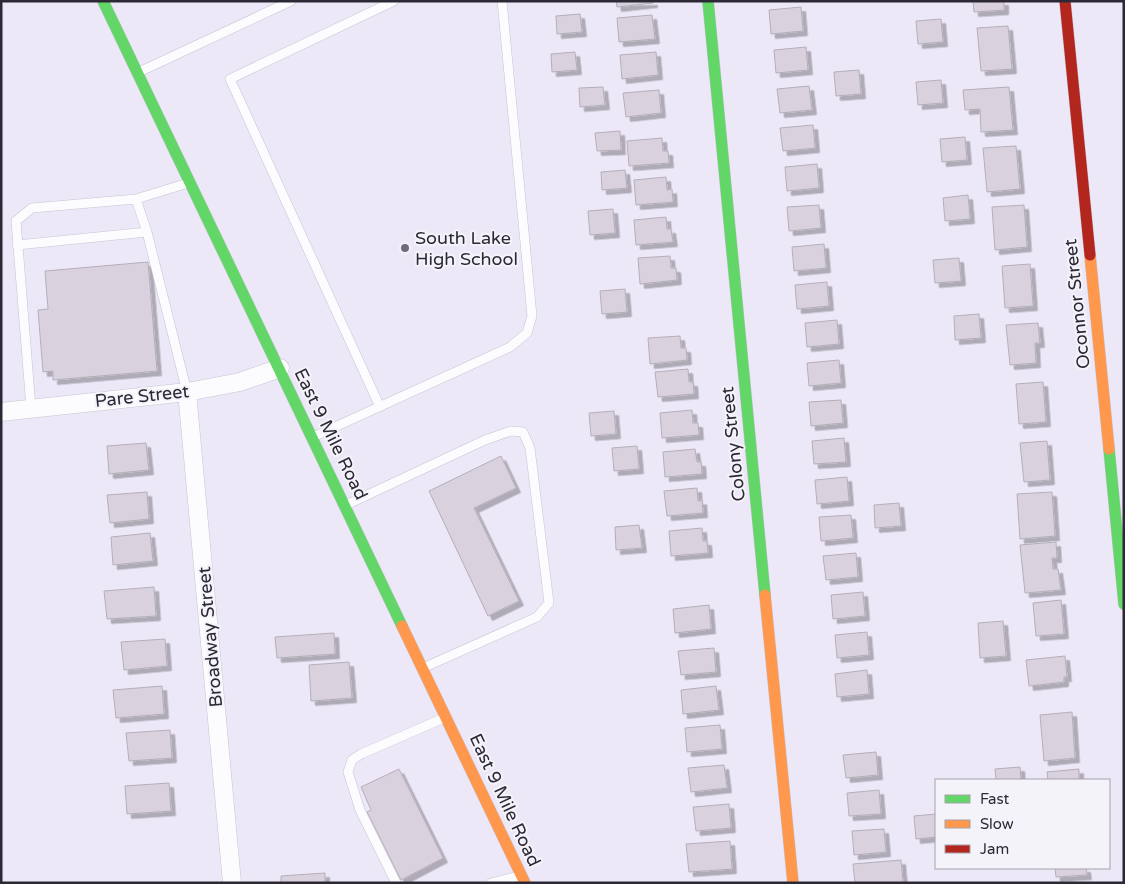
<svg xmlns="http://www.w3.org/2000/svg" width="1125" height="884" font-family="'Varela Round',sans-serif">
<defs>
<filter id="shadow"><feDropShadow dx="4.5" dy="4.5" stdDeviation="0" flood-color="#0004"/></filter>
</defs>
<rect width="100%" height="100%" fill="#ede8f8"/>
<path fill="#dad1de" stroke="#b5aeb9" filter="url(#shadow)" d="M616,1H653V3L617,7Z
M973,1H1004V10L974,12Z
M801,7L803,31L771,34L769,10Z
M580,14L582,32L557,34L556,16Z
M652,15L655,39L619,42L617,18Z
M941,19L943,42L918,44L916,21Z
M1008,26L1012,69L981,71L977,28Z
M806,47L808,70L776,73L774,50Z
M575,52L577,70L552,72L551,54Z
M656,52L658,75L622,79L620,55Z
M859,70L861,94L836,96L834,72Z
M941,80L943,103L918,105L916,82Z
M809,86L812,110L780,113L777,89Z
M603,87L605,105L580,107L579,88Z
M1009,87L1013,130L981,132L980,109L965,110L963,90Z
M659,90L661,113L626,117L623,93Z
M813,125L815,148L783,151L780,128Z
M620,131L621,150L597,151L595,133Z
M965,137L967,160L942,162L940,139Z
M662,138L663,151H668L669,163L629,166L627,141Z
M1016,146L1020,189L987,192L983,148Z
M817,164L819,188L787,191L785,167Z
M625,170L627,188L602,190L601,172Z
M666,177L667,190L672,189L673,202L636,205L634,180Z
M968,195L970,219L945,221L943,198Z
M819,205L821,228L789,231L787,207Z
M1024,205L1027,247L995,250L992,207Z
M613,209L615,233L590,235L588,211Z
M666,217L667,229H671L673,242L636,245L634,220Z
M824,244L826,268L794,271L792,247Z
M670,256L671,268H676L677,280L640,284L638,258Z
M959,258L961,281L935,283L933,260Z
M148,262L157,371L53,380V371L43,372L38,310L48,309L45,271Z
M1030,264L1033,306L1005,308L1002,266Z
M827,282L829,306L797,309L795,285Z
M625,289L627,312L602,314L600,291Z
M979,314L981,338L955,340L954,316Z
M837,320L839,344L807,347L805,323Z
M1038,323L1040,343H1035L1036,363L1010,365L1006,325Z
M680,336L681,348H686L687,360L650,364L648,338Z
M839,360L841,383L809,386L807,363Z
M688,369L689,382H693L694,394L658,397L655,372Z
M1043,382L1046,422L1019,424L1016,384Z
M841,400L843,423L811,426L809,402Z
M692,410L693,423H698L699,435L662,438L660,413Z
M614,411L616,434L591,436L589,413Z
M844,438L846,462L814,464L812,441Z
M1047,441L1050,480L1024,482L1020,443Z
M146,443L149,470L109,474L107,446Z
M637,446L639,469L614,471L612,448Z
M695,449L697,462H701L702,474L665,477L663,452Z
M501,456L516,488L474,508L519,601L488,616L429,491Z
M847,477L849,501L817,504L815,480Z
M697,488L698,501L702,500L703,513L667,516L664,491Z
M147,492L149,519L110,523L107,495Z
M1052,492L1055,536L1020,539L1017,494Z
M899,503L901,526L875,528L874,505Z
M851,515L853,538L821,541L819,517Z
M639,525L642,548L616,550L615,527Z
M702,528L703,541H707L708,553L671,556L669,531Z
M150,533L153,561L113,565L111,537Z
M1056,542L1057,558H1052L1053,569H1058L1061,590L1025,593L1020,545Z
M856,553L858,577L826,580L823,556Z
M154,587L156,616L107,619L104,591Z
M863,592L865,616L833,619L831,595Z
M1061,600L1064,634L1036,636L1033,603Z
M709,605L711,629L675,633L673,609Z
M1003,621L1006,656L980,658L978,623Z
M867,632L869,655L837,658L835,635Z
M334,633L335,654L277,658L275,637Z
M165,639L167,666L124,670L121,642Z
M714,648L716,672L681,675L678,651Z
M1065,656L1067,677H1064V682L1029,686L1026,660Z
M349,662L352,698L311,701L309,665Z
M867,670L869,694L837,697L835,674Z
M162,686L164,714L116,718L113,690Z
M716,686L719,710L683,714L681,690Z
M1072,712L1075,758L1044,761L1040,715Z
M720,725L722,749L687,752L685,728Z
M170,730L172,758L129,761L126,733Z
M876,752L878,775L846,778L843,755Z
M724,765L727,788L691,792L688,768Z
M1020,767L1021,780H996L995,769Z
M399,769L443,858L401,880L367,812L371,810L361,787Z
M1079,769V780H1048L1047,772Z
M169,783L171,811L127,814L125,786Z
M879,790L881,814L849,816L847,793Z
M729,804L731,828L696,831L693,807Z
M936,814V837L916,839L914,816Z
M884,829L886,852L854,855L852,831Z
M730,841L732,869L689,872L686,844Z
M901,860L903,883H855L853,864Z
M1055,868H1086L1087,875L1056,877Z
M325,873V883H281V876Z"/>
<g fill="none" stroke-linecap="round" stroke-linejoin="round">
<g stroke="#c7c3d1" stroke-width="10">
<path id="lane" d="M139,72L291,1
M136,199L147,232L187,392
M17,245L147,232
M380,407L230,79L394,1
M31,408L16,221L32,208L136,199L188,183
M313,437L510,347L527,333L532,316L502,1
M346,505L485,440L511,431L523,432L530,448L549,603L537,617L423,668
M396,883L360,810L348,772L352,760L361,754L444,718
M491,883L519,876"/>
</g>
<g stroke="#c7c3d1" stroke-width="19">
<path id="street" d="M187,392L232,883
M1,412L187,392L240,382L280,368"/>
</g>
<g stroke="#c7c3d1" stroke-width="12">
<path id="fast" d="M103,1L402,626
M708,1L765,595
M1109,449L1124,604"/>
</g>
<g stroke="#c7c3d1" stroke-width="12">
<path id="slow" d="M1090,255L1109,449
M765,595L793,883
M402,626L525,883"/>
</g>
<g stroke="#c7c3d1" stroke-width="12">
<path id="jam" d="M1065,1L1090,255"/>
</g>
<use href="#lane" stroke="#fcfcfe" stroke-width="9"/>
<use href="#street" stroke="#fcfcfe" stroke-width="18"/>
<use href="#fast" stroke="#63d668" stroke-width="11"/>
<use href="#slow" stroke="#ff974d" stroke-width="11"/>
<use href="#jam" stroke="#b3261e" stroke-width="11"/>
</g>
<circle fill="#706b79" stroke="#f5f3fa" stroke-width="2" cx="405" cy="248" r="5"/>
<g text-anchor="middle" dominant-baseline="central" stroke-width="4" stroke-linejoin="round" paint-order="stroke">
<g font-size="18" fill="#2c2835" stroke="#f5f3fa" text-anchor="start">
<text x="415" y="238">South Lake<tspan x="415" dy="21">High School</tspan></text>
</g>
<g font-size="18" fill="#2c2835" stroke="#f5f3fa">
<text transform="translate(1077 304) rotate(-96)">Oconnor Street</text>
<text transform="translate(142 396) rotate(-6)">Pare Street</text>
<text transform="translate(331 434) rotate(64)">East 9 Mile Road</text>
<text transform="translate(733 444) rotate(-96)">Colony Street</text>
<text transform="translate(210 637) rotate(-95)">Broadway Street</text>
<text transform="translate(505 800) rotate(65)">East 9 Mile Road</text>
</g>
</g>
<rect width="1125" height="884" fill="none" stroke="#2c2835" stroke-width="5"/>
<rect x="935" y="779" width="175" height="90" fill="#f5f3fa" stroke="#a5a2ab"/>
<rect x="945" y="795" width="25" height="8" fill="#63d668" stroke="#a5a2ab"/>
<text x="980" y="804" font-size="15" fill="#2c2835">Fast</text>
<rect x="945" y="820" width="25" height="8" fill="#ff974d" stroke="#a5a2ab"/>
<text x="980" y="829" font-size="15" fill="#2c2835">Slow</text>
<rect x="945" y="845" width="25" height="8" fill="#b3261e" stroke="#a5a2ab"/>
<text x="980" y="854" font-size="15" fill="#2c2835">Jam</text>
</svg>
